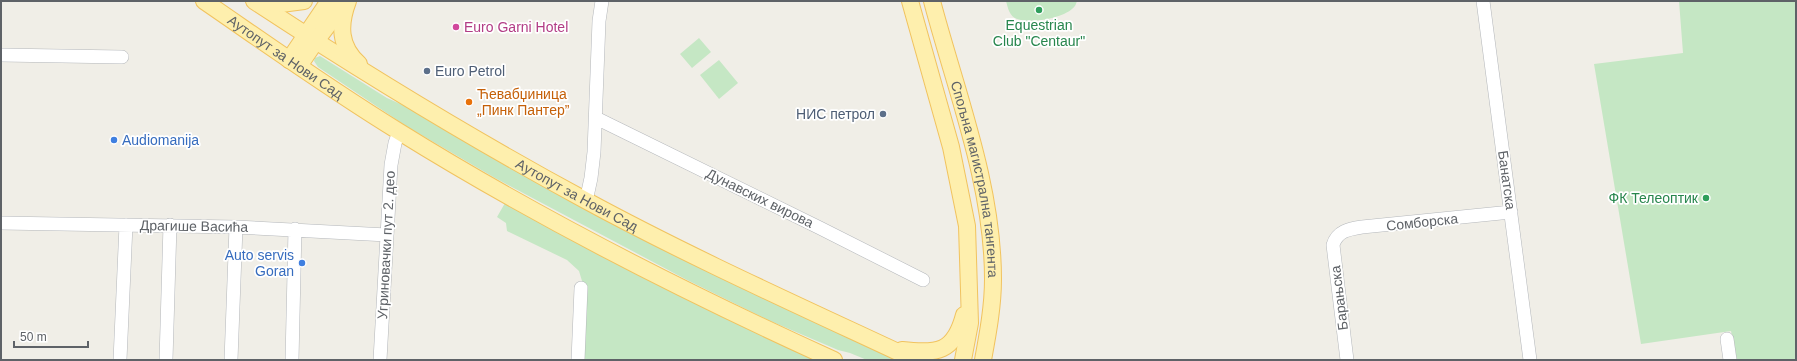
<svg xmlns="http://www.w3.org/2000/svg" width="1797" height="361" font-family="Arial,sans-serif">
<rect width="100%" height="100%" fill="#f0eee7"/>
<path fill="#c5e7c4" d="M1006,1H1077C1076,4 1075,7 1072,9C1062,18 1031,24 1017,19C1009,16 1008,8 1006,1Z
M1679,1H1796V360H1737L1731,331L1641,344L1594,64L1683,53Z
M699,38L711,52L692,68L680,54Z
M320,56L387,98L416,111L667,251L752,293L900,360H867L850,353L838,350L768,320L687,280L495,178L406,126L318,67L314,61L315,58Z
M719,60L738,83L719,99L700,75Z
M505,203C606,259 709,313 815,360H582V281L579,271L567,260L507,231L506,223L497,217Z"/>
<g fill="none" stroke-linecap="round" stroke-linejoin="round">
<g stroke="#b4b7bb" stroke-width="14">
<path id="minor" d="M1483,1L1530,360
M1,55L122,57
M596,118L820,228L923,280
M586,201L591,178L594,152L599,21L602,1
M1,223L236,227L387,235
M1727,339L1730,360
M120,360L126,225
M166,360L170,225
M231,360L236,227
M292,360L295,229
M380,360L391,165L395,143L399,132
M578,360L581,288
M1347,360L1333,245C1337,231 1349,229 1362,227L1511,212"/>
</g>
<g stroke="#f1c35f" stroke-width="18">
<g id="major">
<path id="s1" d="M204,1C268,45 331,90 398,131C538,218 684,292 834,360"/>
<path id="s2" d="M254,1C362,72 472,139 585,200C692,258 804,308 915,360"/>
<path d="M258,1L281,4L304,1"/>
<path d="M348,1C339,25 339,46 359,64"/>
<path d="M910,1L951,147L967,226L970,323L963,360"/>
<path id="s3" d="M932,1C956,92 993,184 993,279C993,306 988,333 983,360"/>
<path d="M289,60L329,1"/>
<path d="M299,66L316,41L344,4"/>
<path d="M902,350C937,354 954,353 964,315"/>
</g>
</g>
<use href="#minor" stroke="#fff" stroke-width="13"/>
<use href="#major" stroke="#feefad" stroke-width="16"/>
</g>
<g fill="#2e9e5b" stroke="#fff" stroke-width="1.5">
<circle cx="1039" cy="10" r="4"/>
<circle cx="1706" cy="198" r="4"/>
</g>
<circle fill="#d1479c" stroke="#fff" stroke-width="1.5" cx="456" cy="27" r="4"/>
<g fill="#5c6f8a" stroke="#fff" stroke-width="1.5">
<circle cx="427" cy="71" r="4"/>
<circle cx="883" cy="114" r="4"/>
</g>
<circle fill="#e8710a" stroke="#fff" stroke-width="1.5" cx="469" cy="102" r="4"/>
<g fill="#3f7fe0" stroke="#fff" stroke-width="1.5">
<circle cx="114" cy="140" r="4"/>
<circle cx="302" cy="263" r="4"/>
</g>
<g text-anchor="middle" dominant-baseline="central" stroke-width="3.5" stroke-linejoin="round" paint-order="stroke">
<g font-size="14" fill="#27864d" stroke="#fff">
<text x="1039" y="25">Equestrian<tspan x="1039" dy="16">Club "Centaur"</tspan></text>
<text x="1698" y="198" text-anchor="end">ФК Телеоптик</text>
</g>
<g font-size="14" fill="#b23c85" stroke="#fff" text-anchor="start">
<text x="464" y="27">Euro Garni Hotel</text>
</g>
<g font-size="14" fill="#5e6267" stroke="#fff">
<text stroke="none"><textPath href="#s1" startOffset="99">Аутопут за Нови Сад</textPath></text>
<text stroke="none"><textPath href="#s3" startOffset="184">Спољна магистрална тангента</textPath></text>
<text transform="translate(1507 180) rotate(82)">Банатска</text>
<text stroke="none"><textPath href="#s2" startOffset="377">Аутопут за Нови Сад</textPath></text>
<text transform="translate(760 198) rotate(26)">Дунавских вирова</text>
<text transform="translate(1422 222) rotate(-6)">Сомборска</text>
<text transform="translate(194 226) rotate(1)">Драгише Васића</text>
<text transform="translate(386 245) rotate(-87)">Угриновачки пут 2. део</text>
<text transform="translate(1339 298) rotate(-97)">Барањска</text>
</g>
<g font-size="14" fill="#4e5e75" stroke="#fff" text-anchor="start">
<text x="435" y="71">Euro Petrol</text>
<text x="875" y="114" text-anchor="end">НИС петрол</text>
</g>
<g font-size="14" fill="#c56008" stroke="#fff" text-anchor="start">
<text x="477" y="94">Ћевабџиница<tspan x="477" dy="16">„Пинк Пантер”</tspan></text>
</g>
<g font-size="14" fill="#366cbe" stroke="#fff" text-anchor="start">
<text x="122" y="140">Audiomanija</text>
<text x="294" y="255" text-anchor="end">Auto servis<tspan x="294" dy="16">Goran</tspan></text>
</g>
</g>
<rect width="1797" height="361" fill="none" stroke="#5e6267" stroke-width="4"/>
<path d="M14 341v6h74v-6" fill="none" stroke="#5e6267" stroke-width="2"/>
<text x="20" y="341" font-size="12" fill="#5e6267" stroke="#ffffff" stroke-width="3" paint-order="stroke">50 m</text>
</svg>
